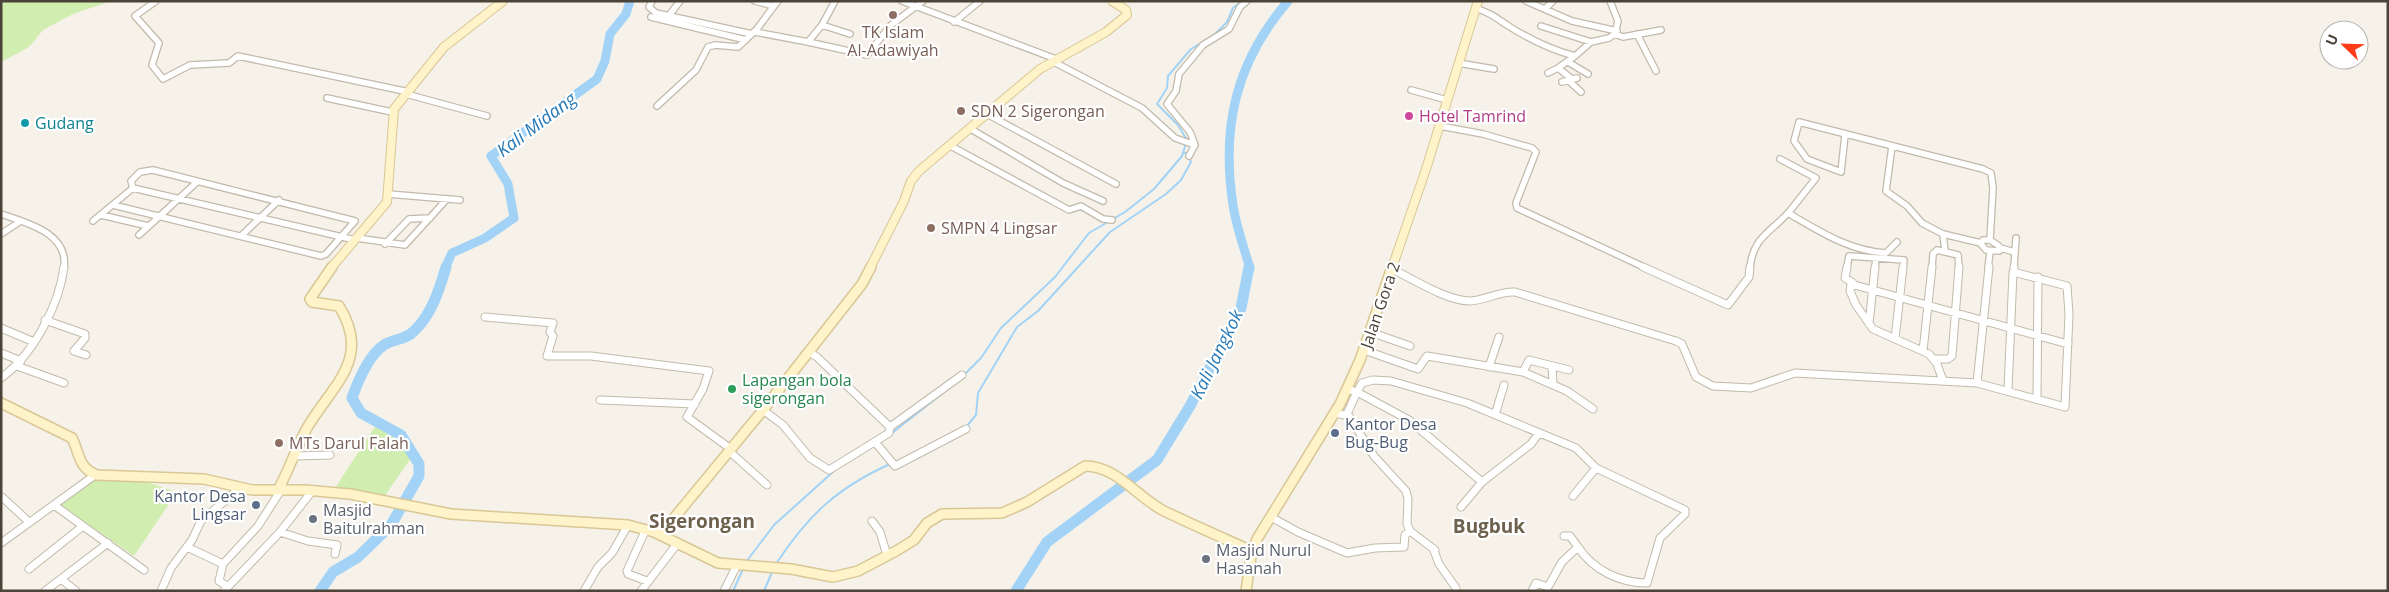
<svg xmlns="http://www.w3.org/2000/svg" width="2389" height="592" font-family="'Open Sans',sans-serif">
<rect width="100%" height="100%" fill="#f6f2e9"/>
<path fill="#d1edaf" d="M1,1H111L73,14L43,30L29,47L1,62Z
M376,425L399,437L411,458L384,497L335,488Z
M90,480L143,481L177,492L134,556L57,503Z"/>
<g fill="none" stroke-linecap="round" stroke-linejoin="round">
<path stroke="#a2d3f6" stroke-width="2" d="M964,375L981,358L1001,328L1055,277L1089,233L1125,212L1154,189L1182,156L1187,140L1178,125L1157,104L1167,88L1168,76L1191,49L1214,35L1227,22L1233,8L1242,1
M966,427L976,415L978,393L1017,327L1038,311L1110,232L1166,194L1181,180L1191,162L1187,154L1183,152
M892,433L957,382
M746,562L774,525L834,471
M776,564C808,515 837,488 890,464
M733,591L743,569
M764,591L772,572"/>
<path stroke="#a2d3f6" stroke-width="9" d="M445,268L452,253L485,238L514,218L508,184L491,156L597,79L605,61L610,34L626,14L630,1
M1250,268C1244,248 1236,226 1233,205C1221,126 1236,62 1288,1"/>
<path stroke="#a2d3f6" stroke-width="11" d="M320,591L333,572L358,557L391,525L419,476V464L401,435L361,413L352,398C358,381 369,355 384,345C393,339 405,340 413,332C431,316 439,291 446,267
M1016,591L1047,542L1157,460L1190,406L1241,308L1249,267"/>
<g stroke="#c2baab" stroke-width="8">
<path id="street-far1" d="M156,1L135,16L159,43L152,65L163,79L190,65L229,63L238,56L409,92
M652,1L649,7L656,13L752,34
M755,1L774,6L778,1
M902,1L1056,59
M1526,1L1572,21L1617,31
M1475,8C1491,13 1496,18 1510,27C1531,40 1551,50 1575,56L1591,42L1609,38L1615,34L1618,21L1610,1
M1545,9L1553,1
M651,17L746,40
M667,18L680,1
M954,22L980,1
M822,25L850,34
M1541,26L1591,42
M755,32L808,42L822,25L835,1
M1615,34L1623,37L1661,30
M1637,34L1656,71
M808,42L867,55L891,25L923,1
M1052,61L1142,108L1175,138L1195,145
M1568,62L1588,74
M1458,63L1494,69
M1548,73L1558,68
M1572,79L1558,68L1575,56
M1568,80L1581,92
M1562,82L1577,78
M1411,90L1447,100
M406,94L487,116
M327,98L392,112
M657,106L696,70L708,47L715,45L738,47L757,29L774,6
M987,114L1116,184
M1440,126L1483,134L1532,148L1536,152L1516,203L1517,208L1646,268
M969,128L1063,183L1103,201
M1845,135L1841,172L1807,159L1794,141L1799,122L1983,169L1991,173L1993,188L1990,240
M949,145L1069,210L1081,206L1103,219L1112,220
M1892,146L1886,191L1907,206L1922,223L1943,234
M1189,156L1195,145L1190,132L1167,104L1176,91L1179,74L1203,45L1229,29L1240,7L1247,1
M133,188L355,240
M388,194L460,200
M113,205L321,256L326,254L355,221L153,170L140,172L131,181L133,188
M1788,213C1819,231 1849,251 1886,253L1897,242
M1,214C27,223 69,233 64,268
M101,215L148,226
M93,221L133,188
M1,234L21,221
M139,235L197,182
M241,236L279,200
M357,238L405,245L447,199
M1983,240H1990L1999,246V251L1986,250L1981,244Z
M385,244L409,219L430,218
M2000,248L2015,252L2014,268
M1945,251L1943,234L1981,243
M2015,252L2016,238
M1750,268C1753,237 1770,233 1789,212C1798,201 1807,189 1816,178L1780,159
M1847,268L1849,256L1904,260L1903,268
M1875,268L1876,258
M1932,268L1933,254L1937,250L1958,255L1959,268
M1988,268L1990,252"/>
</g>
<g stroke="#c2baab" stroke-width="9">
<path id="street" d="M1643,267L1728,305L1749,277L1750,267
M1847,267L1845,278L1853,283
M1392,269C1413,279 1445,300 1469,301C1484,301 1499,291 1515,292L1676,341L1682,344L1696,377L1713,386L1751,388L1795,373L1977,383L1989,267
M2014,271V267
M485,317L553,323L550,332L553,336L547,356H591L709,371L703,389L687,417L731,449
M45,320L85,334V338L74,351L86,355
M1869,324L1875,267
M1,328L34,342
M1370,332L1410,346
M1895,339L1903,267
M1364,350L1418,369L1427,356L1523,372L1567,391L1593,409
M1923,351L1932,267
M1,353L21,361
M1934,359H1948L1952,356L1959,267
M17,366L64,383
M1552,366L1553,383
M1489,367L1499,337
M1523,372L1529,360L1569,370
M1,378C33,355 59,306 64,267
M1943,381L1937,364L1929,354L1873,329L1856,305L1850,291L1851,284L2068,344
M1977,383L2065,407L2069,314L2067,286L2013,272L2008,391
M1347,389L1357,392L1347,414
M2037,399L2038,277
M600,400L695,404
M763,410L783,425L810,458L829,470L889,433L890,427L817,357L809,352
M1495,415L1504,385
M890,427L962,375
M875,442L895,466L966,429
M729,451L767,485
M294,456L330,455
M1482,482L1409,420L1357,392L1362,383L1373,380L1391,381L1467,403L1576,448L1596,468L1685,510V514L1660,538L1647,583C1620,583 1593,570 1578,547L1562,562L1548,587L1536,583L1532,591
M1573,496L1596,468
M2,497L29,522
M54,505L144,570
M1461,507L1482,482L1531,444L1539,433
M1271,517L1298,532L1347,553L1375,548L1404,547L1405,535L1410,531L1407,524L1408,499L1406,491L1374,456L1349,416L1335,413
M872,521L880,532L887,555
M646,529L627,571L628,574L647,581
M1410,531L1435,550
M280,532L308,541L337,545L335,554
M1564,536H1570L1578,547
M1,543L95,475
M187,547L223,564L219,581L228,587
M1433,548L1439,564L1456,588
M223,564L258,526L281,490
M29,569L83,526
M61,579L76,591
M45,591L108,543
M161,591L171,568L192,540L201,521L240,488
M224,591L280,532L313,490
M584,591L598,567L612,553L628,525
M641,591L677,544
M724,591L737,565"/>
</g>
<g stroke="#d9c796" stroke-width="10">
<path id="secondary-far1" d="M331,268L387,202L394,109L444,47L503,1
M870,268L904,201L911,181L919,171L1040,69L1106,32L1127,15L1126,10L1112,1
M1392,268L1426,169L1478,1"/>
</g>
<g stroke="#d9c796" stroke-width="12">
<path id="secondary" d="M1,403L72,438C80,454 78,468 97,475L204,479L252,490H305L350,494L451,514L628,525L654,532L718,563L791,569L833,577L858,571L896,551L914,540L927,523L942,514L1002,513L1027,502L1085,466C1117,466 1138,498 1164,511C1193,525 1223,538 1252,551
M278,490C289,470 296,448 307,428C333,384 372,359 339,306L312,302L310,299L332,267
M660,535L763,410L862,284L871,267
M1246,591L1251,556L1257,539L1340,404L1360,360L1392,267"/>
</g>
<use href="#street-far1" stroke="#fff" stroke-width="5.5"/>
<use href="#street" stroke="#fff" stroke-width="7"/>
<use href="#secondary-far1" stroke="#fff3ca" stroke-width="8"/>
<use href="#secondary" stroke="#fff3ca" stroke-width="9"/>
</g>
<g fill="#8d6e63" stroke="#fff" stroke-width="2">
<circle cx="893" cy="15" r="5"/>
<circle cx="961" cy="111" r="5"/>
<circle cx="931" cy="228" r="5"/>
<circle cx="279" cy="443" r="5"/>
</g>
<circle fill="#d1479c" stroke="#fff" stroke-width="2" cx="1409" cy="116" r="5"/>
<circle fill="#0f9aa8" stroke="#fff" stroke-width="2" cx="25" cy="123" r="5"/>
<circle fill="#2e9e5b" stroke="#fff" stroke-width="2" cx="732" cy="389" r="5"/>
<g fill="#5c6f8a" stroke="#fff" stroke-width="2">
<circle cx="1335" cy="433" r="5"/>
<circle cx="256" cy="505" r="5"/>
</g>
<g fill="#6b7280" stroke="#fff" stroke-width="2">
<circle cx="313" cy="519" r="5"/>
<circle cx="1206" cy="559" r="5"/>
</g>
<g text-anchor="middle" dominant-baseline="central" stroke-width="4.5" stroke-linejoin="round" paint-order="stroke">
<g font-size="16" fill="#785e54" stroke="#fff" text-anchor="start">
<text x="893" y="32" text-anchor="middle">TK Islam<tspan x="893" dy="18">Al-Adawiyah</tspan></text>
<text x="971" y="111">SDN 2 Sigerongan</text>
<text x="941" y="228">SMPN 4 Lingsar</text>
<text x="289" y="443">MTs Darul Falah</text>
</g>
<g font-size="16" fill="#b23c85" stroke="#fff" text-anchor="start">
<text x="1419" y="116">Hotel Tamrind</text>
</g>
<g font-size="16" fill="#0d838f" stroke="#fff" text-anchor="start">
<text x="35" y="123">Gudang</text>
</g>
<g font-size="16" fill="#4b4337" stroke="#fff">
<text transform="translate(1380 305) rotate(-71)">Jalan Gora 2</text>
</g>
<g font-size="16" fill="#27864d" stroke="#fff" text-anchor="start">
<text x="742" y="380">Lapangan bola<tspan x="742" dy="18">sigerongan</tspan></text>
</g>
<g font-size="16" fill="#4e5e75" stroke="#fff" text-anchor="start">
<text x="1345" y="424">Kantor Desa<tspan x="1345" dy="18">Bug-Bug</tspan></text>
<text x="246" y="496" text-anchor="end">Kantor Desa<tspan x="246" dy="18">Lingsar</tspan></text>
</g>
<g font-size="16" fill="#5b616d" stroke="#fff" text-anchor="start">
<text x="323" y="510">Masjid<tspan x="323" dy="18">Baitulrahman</tspan></text>
<text x="1216" y="550">Masjid Nurul<tspan x="1216" dy="18">Hasanah</tspan></text>
</g>
<g font-size="18" font-style="italic" fill="#2579b7" stroke="#fff">
<text transform="translate(536 124) rotate(-37)">Kali Midang</text>
<text transform="translate(1216 354) rotate(-64)">Kali Jangkok</text>
</g>
<g font-size="19" font-weight="bold" fill="#6e614d" stroke="#fff">
<text x="702" y="521">Sigerongan</text>
<text x="1489" y="526">Bugbuk</text>
</g>
</g>
<rect width="2389" height="592" fill="none" stroke="#4b4337" stroke-width="5"/>
<g transform="translate(2344 45) rotate(293)"><circle r="24" fill="#ffffff" stroke="#b7b4af"/>
<path d="M0-4L9 19L0 12L-9 19Z" fill="#ff3c17"/>
<text y="-8" font-size="14" font-weight="bold" text-anchor="middle" fill="#4b4337">U</text>
</g>
</svg>
